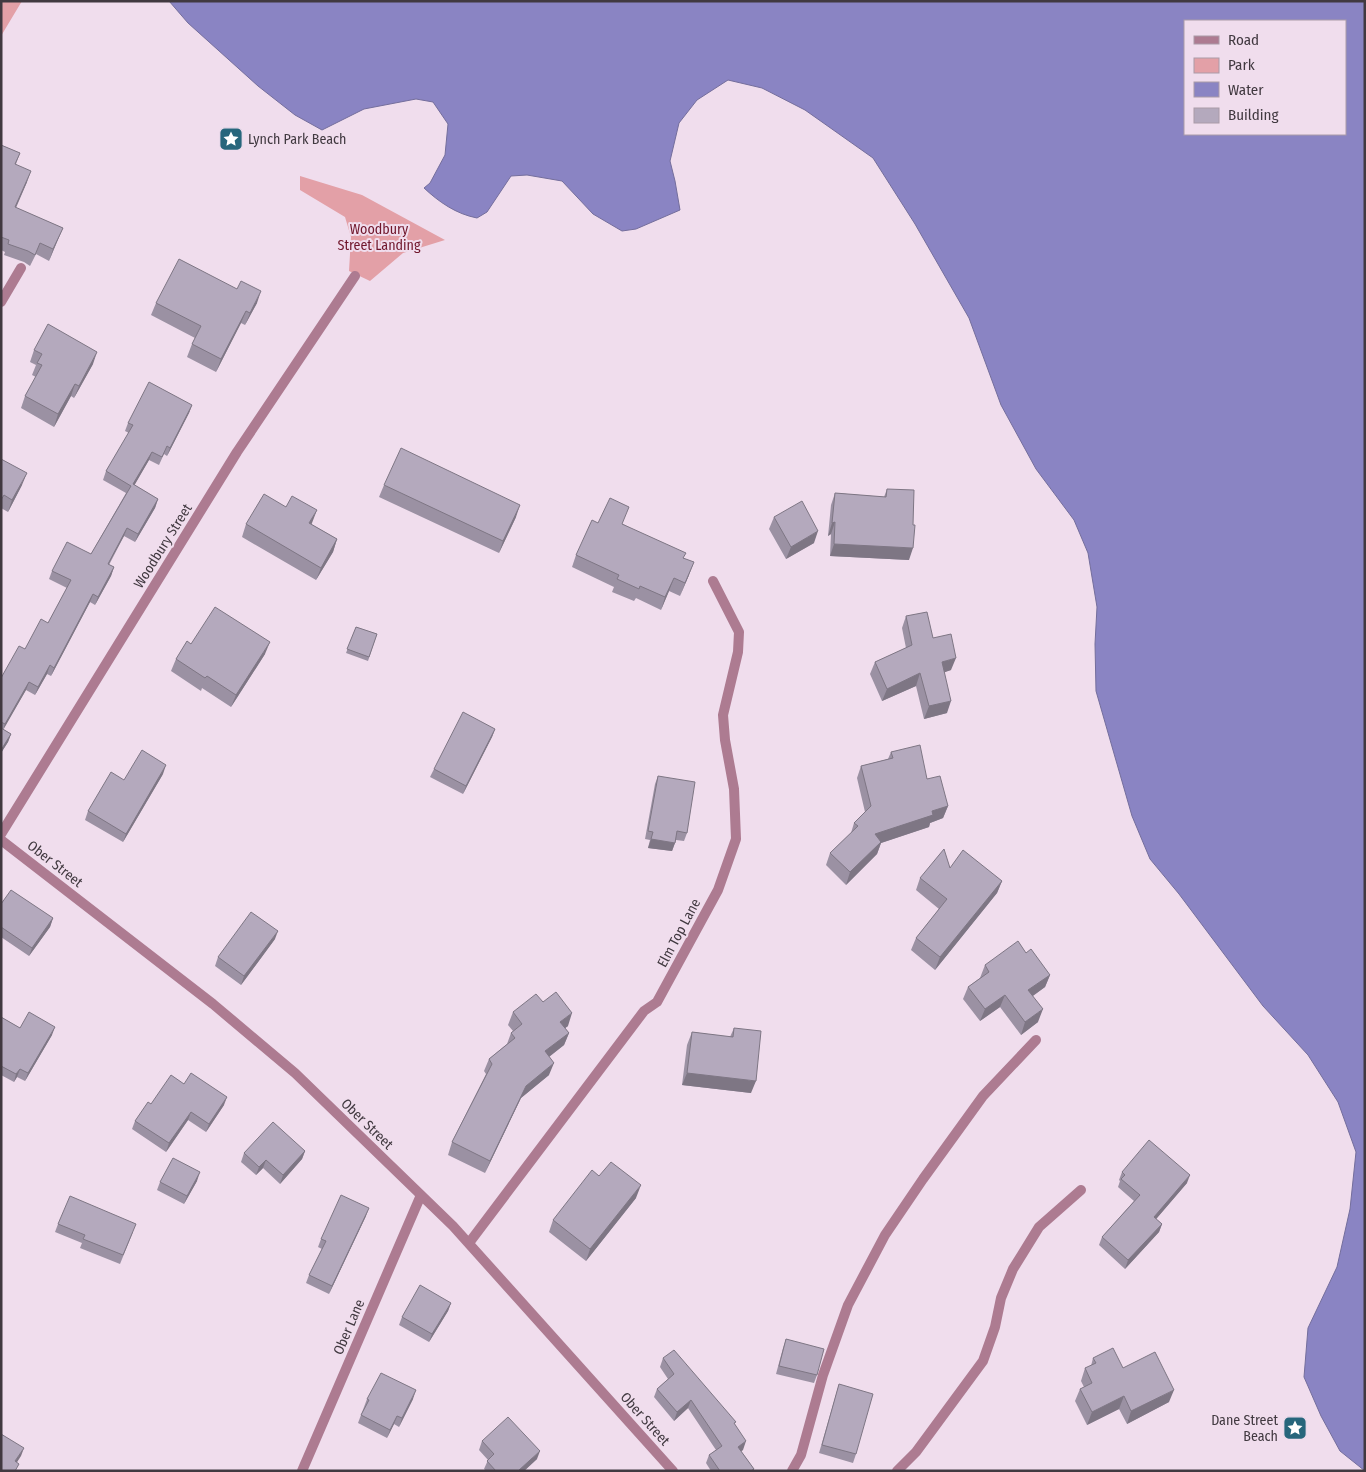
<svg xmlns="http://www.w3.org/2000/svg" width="1366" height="1472" font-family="'Fira Sans Condensed',sans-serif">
<rect width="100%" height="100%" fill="#f0dded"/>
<path fill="#e3a0a7" d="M1,1H22L1,36Z
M300,176L362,195L445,240L403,253L370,281L349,271L351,237L345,217L300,190Z"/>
<path fill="#8a84c3" stroke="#746e9c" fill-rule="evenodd" d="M169,1H1365V1471L1340,1451L1321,1416L1304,1377L1308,1328L1337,1267L1350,1209L1356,1152L1338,1102L1308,1055L1263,1006L1179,894L1150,859L1132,816L1096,691L1095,644L1097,607L1088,553L1074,520L1036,469L1001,405L969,318L915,224L873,158L805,110L762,88L728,80L697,100L679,123L670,161L675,181L680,210L636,229L622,231L593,214L562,181L527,175L511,176L487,212L477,218C456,214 439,202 424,188L430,183L445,155L448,124L433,102L416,99L364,109L322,130L295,115L258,86L188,23ZM1185,21H1345V134H1185Z"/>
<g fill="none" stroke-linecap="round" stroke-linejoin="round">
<path stroke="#ad7b91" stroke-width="10" d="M792,1471L801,1455L823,1375L848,1305L885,1235L923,1179L983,1096L1036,1040
M897,1471L916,1452L983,1361L995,1327L1001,1298L1013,1269L1039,1227L1081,1190"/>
<path stroke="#ad7b91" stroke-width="10" d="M1,302L21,268
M1,834L237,452L355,276
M1,840L213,1004L295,1073L453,1226L673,1471
M469,1243L644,1011L657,1002L718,890L736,839L734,789L725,740L723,715L738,652L739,632L713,581
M302,1471L421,1195"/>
</g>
<path fill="#9b91a3" d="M1,145L20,153L16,164L27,182L16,208L63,228L49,261L36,254L30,266L24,262L4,255L5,252L1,250Z
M156,303H257L245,325L241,323L216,372L187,357L192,344L195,338L151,315Z
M34,350L93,364L74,398L71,396L54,427L21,408L25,396L36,377L32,375L36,365L30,362Z
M192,405L189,413L167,456L164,454L159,465L149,460L134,485L158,499L155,508L135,542L124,536L109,565L114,567L111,576L95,605L90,602L51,676L47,674L35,695L26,690L3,729L11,734L8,742L1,753V678L25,649L48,623L67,588L49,579L52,571L91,554L126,493L103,480L106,471L129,433L125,431L128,423Z
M1,459L22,485L8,512L1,508Z
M384,485L516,517L499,553L379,497Z
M887,489L909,560L830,556L831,534L828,536L831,505L835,493L884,497Z
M774,517L814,543L786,559L769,529Z
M312,523L311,524L337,539L333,552L316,580L242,537L246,524Z
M598,523L623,524L684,558L689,575L680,596L669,591L661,610L636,598L634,601L612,592L614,587L572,567L576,555Z
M906,616L933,638L951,670L944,672L947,713L924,719L916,686L882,701L870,674L875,662L906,648L902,628Z
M356,627L377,634L368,661L346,653Z
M191,644L265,654L231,707L202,688L201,691L171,671L176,659Z
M495,729L492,737L463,794L430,777L434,769Z
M891,752L927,779L948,806L943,818L930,823L929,827L881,843L877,854L846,885L826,865L830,853L851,833L854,823L865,812L857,778L861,766L888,759Z
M163,774L123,842L85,820L88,811Z
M658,776L687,833L684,841L676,840L672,851L648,848L650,840L645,839L655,784Z
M920,878L1002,881L997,893L935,970L911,950L916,938L939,909L916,890Z
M1,904L53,918L50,927L29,956L1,937Z
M275,939L241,985L215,966L218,957Z
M1026,953L1050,975L1045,987L1033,996L1038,1022L1021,1035L1000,1007L980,1021L963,999L968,987L980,978L985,965Z
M543,1002L568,1026L565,1028L569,1033L564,1045L549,1057V1075L521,1098L485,1173L448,1155L452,1142L486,1074L484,1071L489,1059L507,1044L511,1033L513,1031L508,1025L513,1012Z
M1,1017L20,1028L52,1035L25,1081L17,1077L14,1082L1,1075Z
M734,1028L751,1093L682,1085L687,1045L692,1032L730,1037Z
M184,1084L224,1105L206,1132L188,1120L166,1152L132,1129L135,1121L151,1104Z
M305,1151L302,1159L280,1184L263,1168L256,1175L241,1162L244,1153Z
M1122,1172L1187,1183L1156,1219L1162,1224L1159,1232L1125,1269L1099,1245L1102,1237L1134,1201L1118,1187L1120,1181L1119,1180Z
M599,1176L636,1198L586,1261L549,1232L553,1220Z
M197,1181L184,1204L157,1190L160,1182Z
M366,1216L329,1294L306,1283L309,1275L322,1249L318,1247L321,1239Z
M58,1224L133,1232L120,1264L80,1248L82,1243L55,1232Z
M451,1303L448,1311L429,1342L399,1325L402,1317Z
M786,1339L817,1375L814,1383L776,1374L783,1348Z
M663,1358L735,1425L743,1450L741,1451L754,1469L753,1471H711L706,1463L709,1455L716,1450L688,1408L674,1421L654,1397L657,1389L668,1379L660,1367Z
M1093,1358L1123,1368L1169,1402L1127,1424L1119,1409L1087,1425L1075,1401L1080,1389L1084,1387L1081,1381L1085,1368L1091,1366Z
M839,1384L856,1454L853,1463L819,1453Z
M367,1399H413L399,1427L394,1424L387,1438L358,1423Z
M482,1441L537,1459L524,1471H486L484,1469L488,1460L479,1450Z"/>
<path fill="#7e7684" d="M31,171L27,182L11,218L15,207Z
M63,228L58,239L49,261L53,249Z
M261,291L257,303L245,325L250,313Z
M246,311L241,323L216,372L221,359Z
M97,352L93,364L74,398L79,386Z
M75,384L71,396L54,427L58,414Z
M192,405L189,413L167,456L170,448Z
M152,452L149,460L130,493L133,484Z
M27,473L22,485L8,512L12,500Z
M158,499L155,508L135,542L138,534Z
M520,505L516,517L499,553L503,541Z
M317,510L312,523L305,536L309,523Z
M835,522L831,534L828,536L832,523Z
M127,528L124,536L104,572L108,564Z
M818,531L814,543L786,559L791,547Z
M337,539L333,552L316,580L321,568Z
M834,544L913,548L909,560L830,556Z
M694,562L689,575L680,596L685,583Z
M114,567L111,576L95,605L98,597Z
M674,578L669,591L661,610L665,597Z
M93,594L90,602L51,676L54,668Z
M270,642L265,654L231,707L236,695Z
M956,658L951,670L937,675L942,662Z
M50,665L47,674L35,695L38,687Z
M920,673L916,686L882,701L887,689Z
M29,682L26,690L2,732L5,724Z
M951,701L947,713L924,719L929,706Z
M495,729L492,737L463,794L466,786Z
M11,734L8,742L1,753V750Z
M166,765L163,774L123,842L126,834Z
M948,806L943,818L930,823L929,827L881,843L877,854L846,885L850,872L875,834L932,811Z
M651,839L675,843L672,851L648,848Z
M1002,881L997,893L935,970L940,957Z
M53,918L50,927L29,956L32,948Z
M278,931L275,939L241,985L244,976Z
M1050,975L1045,987L1024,1002L1028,990Z
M1005,995L1000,1007L980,1021L985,1009Z
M1043,1009L1038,1022L1021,1035L1025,1022Z
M572,1013L568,1026L556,1035L560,1022Z
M55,1027L52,1035L25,1081L28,1073Z
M569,1033L564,1045L541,1063L545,1051Z
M554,1063L549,1075L521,1098L485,1173L490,1161L526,1086Z
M20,1069L17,1077L14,1082L16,1074Z
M687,1073L756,1081L751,1093L682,1085Z
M227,1097L224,1105L206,1132L209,1124Z
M191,1112L188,1120L166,1152L169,1143Z
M305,1151L302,1159L280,1184L283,1175Z
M266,1160L263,1168L256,1175L259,1167Z
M200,1172L197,1181L184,1204L187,1196Z
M1190,1175L1187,1183L1151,1225L1154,1217Z
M641,1185L636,1198L586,1261L590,1249Z
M369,1208L366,1216L329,1294L332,1286Z
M1162,1224L1159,1232L1125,1269L1128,1260Z
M451,1303L448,1311L429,1342L432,1334Z
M416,1390L413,1399L399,1427L402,1418Z
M1174,1390L1169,1402L1127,1424L1131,1411Z
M1124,1396L1119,1409L1087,1425L1092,1412Z
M691,1400L688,1408L674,1421L677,1412Z
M397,1416L394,1424L387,1438L390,1430Z
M746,1441L743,1450L735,1455L738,1447Z
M24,1448L21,1456L12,1470L15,1461Z
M540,1451L537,1459L524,1471H518Z"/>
<path fill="#b4a9bd" stroke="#7e7684" d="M1,145L20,153L15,164L31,171L15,207L63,228L53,249L40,243L35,255L28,251L8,244L9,240L1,237Z
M179,259L237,289L241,281L261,291L250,313L246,311L221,359L192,344L201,326L156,303Z
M48,324L97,352L79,386L75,384L58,414L25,396L42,365L37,363L42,354L34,350Z
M149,382L192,405L170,448L167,446L162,457L152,452L133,484L158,499L138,534L127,528L108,564L114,567L98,597L93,594L54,668L50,665L38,687L29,682L5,724L1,722V678L19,646L25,649L41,619L48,623L71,580L52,571L67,542L91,554L131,486L106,471L133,425L128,423Z
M401,448L520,505L503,541L384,485Z
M1,459L27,473L12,500L4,495L1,500Z
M887,489L914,490L913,525H915L913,548L834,544L835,522L832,523L835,493L886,497Z
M264,494L286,507L292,496L317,510L309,523L337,539L321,568L246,524Z
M610,498L629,507L622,524L686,553L683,558L694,562L685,583L674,578L665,597L640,586L639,589L617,579L619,575L576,555L592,520L598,523Z
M802,501L818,531L791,547L774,517Z
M215,607L270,642L236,695L207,676L205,678L176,659L187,641L191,644Z
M927,612L933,638L951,634L956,658L942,662L951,701L929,706L920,673L887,689L875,662L912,645L906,616Z
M356,627L377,634L369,657L347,649Z
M463,712L495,729L466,786L434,769Z
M1,728L11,734L1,750Z
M920,745L927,779L940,776L948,806L932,811L933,815L875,834L881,842L850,872L830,853L858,826L854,823L871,806L861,766L893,758L891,752Z
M142,750L166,765L126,834L88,811L111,772L124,780Z
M658,776L695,782L687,833L677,831L675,843L651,839L653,832L648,831Z
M944,849L950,868L963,850L1002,881L940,957L916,938L947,899L920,878Z
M11,890L53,918L32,948L1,927V904Z
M251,912L278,931L244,976L218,957Z
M1018,941L1026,953L1031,949L1050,975L1028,990L1043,1009L1025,1022L1005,995L985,1009L968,987L989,972L985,965Z
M556,992L572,1013L560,1022L569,1033L545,1051L554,1063L526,1086L490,1161L452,1142L492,1064L489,1059L515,1038L511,1033L522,1024L513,1012L536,994L543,1002Z
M29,1012L55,1027L28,1073L20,1069L16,1074L1,1066V1017L20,1028Z
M734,1028L761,1031L756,1081L687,1073L692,1032L733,1037Z
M191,1073L227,1097L209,1124L191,1112L169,1143L135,1121L148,1102L151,1104L171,1075L184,1084Z
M273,1122L305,1151L283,1175L266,1160L259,1167L244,1153Z
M1149,1140L1190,1175L1154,1217L1162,1224L1128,1260L1102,1237L1140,1195L1121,1179L1125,1175L1122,1172Z
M173,1158L200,1172L187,1196L160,1182Z
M611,1162L641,1185L590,1249L553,1220L592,1170L599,1176Z
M341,1195L369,1208L332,1286L309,1275L326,1241L321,1239Z
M70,1196L136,1224L123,1255L83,1239L85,1235L58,1224Z
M420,1285L451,1303L432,1334L402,1317Z
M786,1339L824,1349L817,1375L779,1366Z
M1113,1348L1123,1368L1155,1352L1174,1390L1131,1411L1124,1396L1092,1412L1080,1389L1092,1383L1085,1368L1096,1363L1093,1358Z
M674,1350L736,1422L734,1423L746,1441L738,1447L754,1469L751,1471H720L709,1455L722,1446L691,1400L677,1412L657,1389L674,1374L663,1358Z
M381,1373L416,1390L402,1418L397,1416L390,1430L361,1415L369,1400L367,1399Z
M839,1384L873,1394L856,1454L822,1445Z
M508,1417L540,1451L518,1471H496L487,1461L494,1454L482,1441Z
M1,1434L24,1448L15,1461L19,1464L15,1471H1Z"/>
<defs>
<g id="sight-square" transform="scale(1.25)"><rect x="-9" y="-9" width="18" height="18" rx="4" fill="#27667c" stroke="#f0dded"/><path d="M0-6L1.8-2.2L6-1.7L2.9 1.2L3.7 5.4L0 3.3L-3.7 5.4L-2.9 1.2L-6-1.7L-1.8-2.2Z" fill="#fff"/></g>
</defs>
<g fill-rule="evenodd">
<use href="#sight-square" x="231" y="139"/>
<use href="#sight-square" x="1295" y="1428"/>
</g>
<g text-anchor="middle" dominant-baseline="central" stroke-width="4" stroke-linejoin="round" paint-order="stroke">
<g font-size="14" fill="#413940" stroke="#f0dded" text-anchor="start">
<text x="248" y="139">Lynch Park Beach</text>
<text x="1278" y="1420" text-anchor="end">Dane Street<tspan x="1278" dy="16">Beach</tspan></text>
</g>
<g font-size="14" fill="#70162b" stroke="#f0dded">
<text x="379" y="229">Woodbury<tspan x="379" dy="16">Street Landing</tspan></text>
</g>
<g font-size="14" fill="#413940" stroke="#f0dded">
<text transform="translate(163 546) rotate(-58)">Woodbury Street</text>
<text transform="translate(55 864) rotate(38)">Ober Street</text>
<text transform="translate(679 933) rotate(-62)">Elm Top Lane</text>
<text transform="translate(367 1124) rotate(44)">Ober Street</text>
<text transform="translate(349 1327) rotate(-67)">Ober Lane</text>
<text transform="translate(645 1419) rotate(48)">Ober Street</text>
</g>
</g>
<rect width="1366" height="1472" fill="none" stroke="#413940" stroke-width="5"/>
<rect x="1184" y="20" width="162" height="115" fill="#f0dded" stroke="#aa9ba8"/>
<rect x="1194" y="36" width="25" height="8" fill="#ad7b91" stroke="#aa9ba8"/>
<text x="1228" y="45" font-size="15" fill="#413940">Road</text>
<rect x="1194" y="58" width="25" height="15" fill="#e3a0a7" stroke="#aa9ba8"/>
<text x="1228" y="70" font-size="15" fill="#413940">Park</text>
<rect x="1194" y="82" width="25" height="15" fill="#8a84c3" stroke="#aa9ba8"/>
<text x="1228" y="95" font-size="15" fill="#413940">Water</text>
<rect x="1194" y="108" width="25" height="15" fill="#b4a9bd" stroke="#aa9ba8"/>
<text x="1228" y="120" font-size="15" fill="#413940">Building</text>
</svg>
